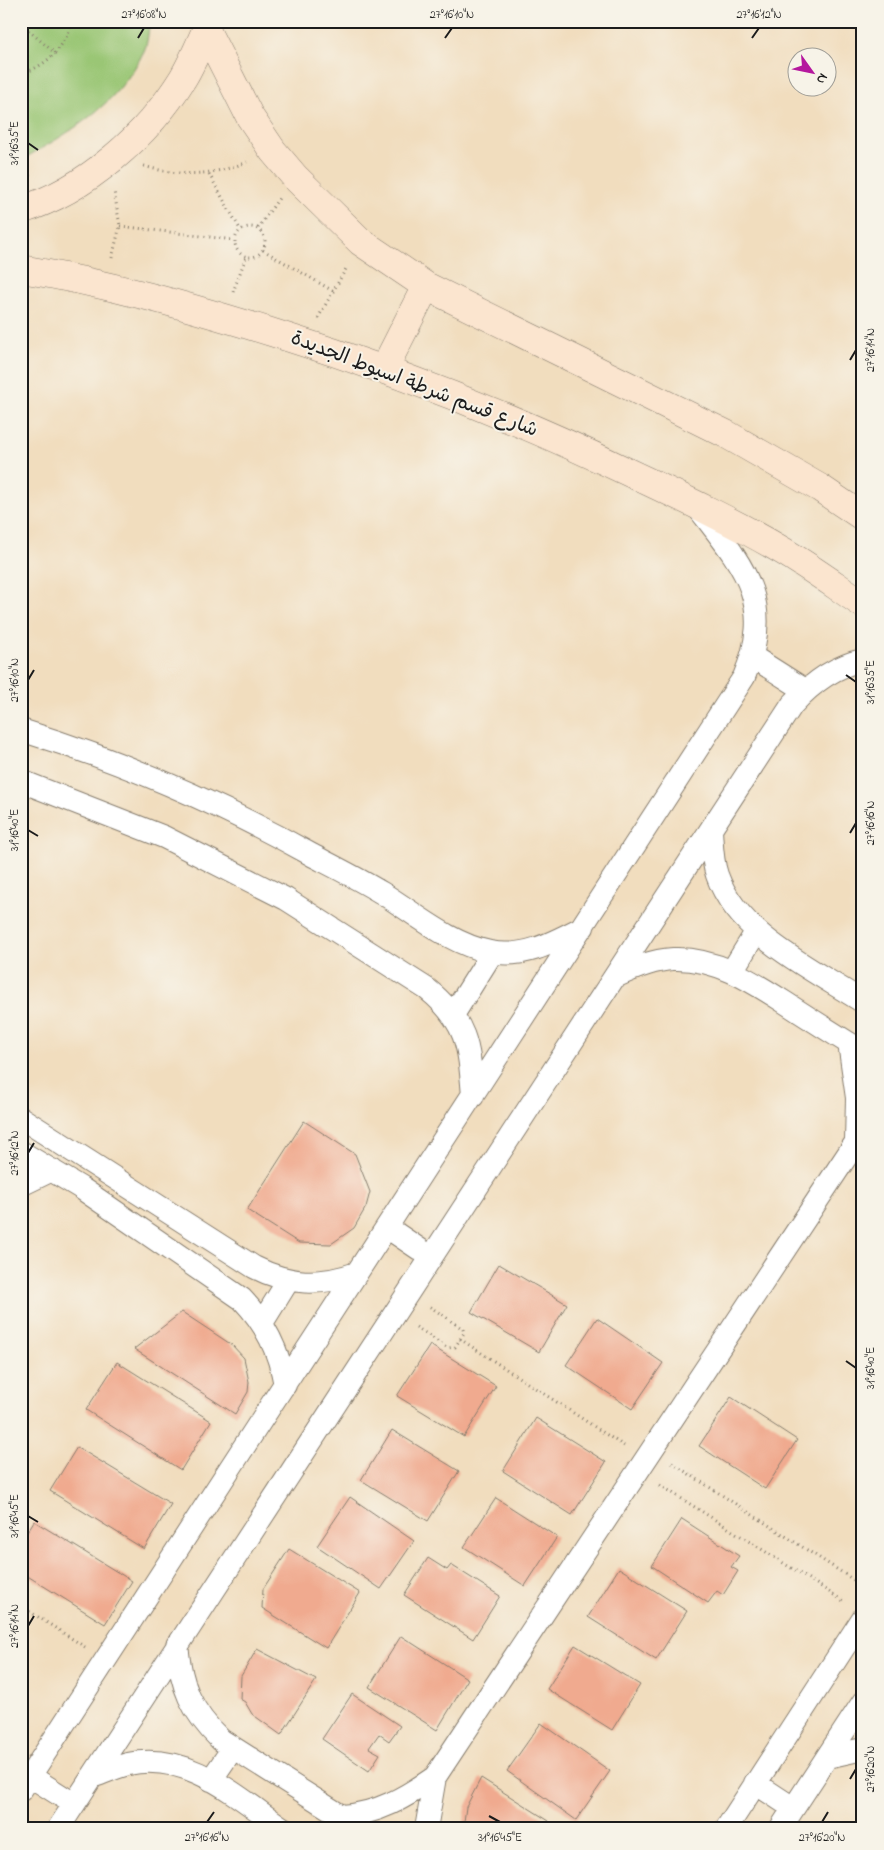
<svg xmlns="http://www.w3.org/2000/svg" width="884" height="1850" font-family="'Indie Flower','Playpen Sans Arabic',sans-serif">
<rect width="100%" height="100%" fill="#f7f3e8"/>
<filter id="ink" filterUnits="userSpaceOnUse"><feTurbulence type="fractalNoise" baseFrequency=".02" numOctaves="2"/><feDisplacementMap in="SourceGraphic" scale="10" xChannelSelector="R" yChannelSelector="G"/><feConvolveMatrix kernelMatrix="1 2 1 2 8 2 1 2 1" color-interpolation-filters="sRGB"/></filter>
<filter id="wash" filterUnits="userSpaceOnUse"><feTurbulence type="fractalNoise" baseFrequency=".0096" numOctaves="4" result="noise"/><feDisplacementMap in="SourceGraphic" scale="20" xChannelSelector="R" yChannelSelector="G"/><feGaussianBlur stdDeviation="1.12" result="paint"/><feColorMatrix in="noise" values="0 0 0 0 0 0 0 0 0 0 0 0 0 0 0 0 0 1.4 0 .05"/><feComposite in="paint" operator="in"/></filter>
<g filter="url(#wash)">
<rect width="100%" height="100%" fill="#f1ddbe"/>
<path fill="#9ac674" stroke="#5b7148" d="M21,21H150C148,31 148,43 144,51C118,105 71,132 21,160Z"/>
<g id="blocks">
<path fill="#f0aa8f" d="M304,1121L355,1154L370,1192L366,1207L354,1228L331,1244L299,1243L247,1210Z
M499,1264L567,1304L539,1352L471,1312Z
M182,1312L232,1345L244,1358L249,1382L248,1392L235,1414L134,1349Z
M597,1318L663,1363L632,1409L566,1365Z
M430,1345L496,1386L464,1437L397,1396Z
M117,1362L211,1421L181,1470L86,1410Z
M731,1397L797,1440L765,1489L699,1446Z
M536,1418L606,1462L572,1515L503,1471Z
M392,1430L459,1471L428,1521L361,1480Z
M77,1447L171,1504L144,1549L50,1491Z
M350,1497L414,1541L381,1589L317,1546Z
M496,1498L557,1537L525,1586L464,1547Z
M682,1519L739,1556L731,1567L738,1571L723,1595L717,1591L708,1603L652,1566Z
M34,1521L132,1581L105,1624L21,1572V1542Z
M289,1549L360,1593L326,1648L262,1608L263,1589Z
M428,1558L447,1570L451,1565L500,1596L473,1639L404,1595Z
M619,1568L687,1611L656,1660L588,1617Z
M401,1636L468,1679L437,1730L369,1687Z
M575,1645L640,1685L612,1730L547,1689Z
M257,1649L316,1680L281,1735L252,1714L245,1702L240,1699L241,1676Z
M352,1694L400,1726L389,1741L379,1734L369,1748L380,1754L369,1771L322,1739Z
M541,1723L610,1771L576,1820L507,1771Z
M481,1778L549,1821L544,1829H463L466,1807Z"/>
</g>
</g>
<g filter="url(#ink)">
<use href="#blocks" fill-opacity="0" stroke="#867c6d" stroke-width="1"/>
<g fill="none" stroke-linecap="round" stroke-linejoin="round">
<g stroke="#867c6d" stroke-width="24">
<path id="minor" d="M753,657L805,690
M21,730C121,761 221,804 312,855C335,867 359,879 382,893C416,914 450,944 490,952C524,959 554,942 583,927
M21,781L164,837L286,899L427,989C468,1022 469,1047 473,1096
M711,830C712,845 712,861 717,875C738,935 812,969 863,1002
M732,971L756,932
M615,977C634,968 653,960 673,959C718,957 756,984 792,1007C815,1022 839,1037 863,1052
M453,1015L492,953
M849,1043L857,1098L856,1142
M21,1118L254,1267C289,1285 320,1286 357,1273
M21,1152L81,1188L242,1299C266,1324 279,1351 285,1385
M21,1185L52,1170
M388,1228L431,1257
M262,1323L288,1281
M177,1645C181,1687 191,1711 221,1740L354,1824
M827,1757L863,1749
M30,1776L74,1804
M92,1777C103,1773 116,1767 128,1764C189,1751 237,1797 284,1829
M211,1780L233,1748
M755,1783L793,1808
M21,1790L744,677C777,600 741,564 696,505
M342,1816C378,1814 406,1797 435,1777L856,1142L863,1136
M58,1829L792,705C811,684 834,666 863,660
M426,1829L435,1777
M726,1829L863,1618
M780,1829L863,1702"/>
</g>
<g stroke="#867c6d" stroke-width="29">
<path id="secondary" d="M206,30L250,117L273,151L295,177L361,242L426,286L726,434L820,488L863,517
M21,210C86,190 148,135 183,78C192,63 199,46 206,30L208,21
M21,269C107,283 191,307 274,333C397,371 516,418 632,474C683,498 734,522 783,551C810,567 836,586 863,604
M384,369L426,286"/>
</g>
<path stroke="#867c6d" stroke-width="3" stroke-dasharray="1 4" stroke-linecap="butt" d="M21,24L56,54
M21,74C48,65 64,48 73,21
M21,157L30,178
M144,166C180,177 212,176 247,162
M209,174L240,229
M120,226L234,240
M235 242a15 15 0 1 1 30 0a15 15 0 1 1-30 0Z
M258,228L279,198
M263,250L333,291
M112,258L120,226L114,191
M233,292L246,257
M318,318L347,267
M416,1327L448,1348L455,1347L464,1333L463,1329L429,1306
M460,1339L624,1446
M672,1463L863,1586
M660,1485L845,1602
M21,1606L85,1647"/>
<use href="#minor" stroke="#fff" stroke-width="22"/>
<use href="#secondary" stroke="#fbe5cf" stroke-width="28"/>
</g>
</g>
<path fill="none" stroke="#1c1c1c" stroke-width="2" d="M138,38L144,28M445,38L452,28M752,38L759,28M28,143L38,150M850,360L856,350M846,675L856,682M28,680L34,670M28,830L38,836M850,833L856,823M28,1153L34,1143M846,1361L856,1368M28,1516L38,1522M28,1626L34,1616M850,1779L856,1769M489,1816L500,1822M207,1822L214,1812M822,1822L828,1812"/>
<g text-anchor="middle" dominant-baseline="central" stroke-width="4" stroke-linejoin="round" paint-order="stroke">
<g font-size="20" fill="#1c1c1c" stroke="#f7f3e8">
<text transform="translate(414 385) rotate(21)">شارع قسم شرطة اسيوط الجديدة</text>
</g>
</g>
<rect width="884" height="1850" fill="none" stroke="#f7f3e8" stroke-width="55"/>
<g transform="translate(812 72) rotate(123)"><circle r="24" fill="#f7f3e8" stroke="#9f9d96"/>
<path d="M0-4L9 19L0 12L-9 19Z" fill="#b5179e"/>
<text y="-8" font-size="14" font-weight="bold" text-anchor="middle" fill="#1c1c1c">N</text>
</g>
<rect x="28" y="28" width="828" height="1794" fill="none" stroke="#1c1c1c" stroke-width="2"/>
<g font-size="12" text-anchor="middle" fill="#1c1c1c">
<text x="144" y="18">27°16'08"N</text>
<text x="452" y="18">27°16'10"N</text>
<text x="759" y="18">27°16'12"N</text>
<text transform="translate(14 143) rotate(-90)" y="4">31°16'35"E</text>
<text transform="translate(870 350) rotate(-90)" y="4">27°16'14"N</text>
<text transform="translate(14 680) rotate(-90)" y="4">27°16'10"N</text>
<text transform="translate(870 682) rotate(-90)" y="4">31°16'35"E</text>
<text transform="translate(870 823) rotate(-90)" y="4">27°16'16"N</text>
<text transform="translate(14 830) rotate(-90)" y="4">31°16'40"E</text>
<text transform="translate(14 1153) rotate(-90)" y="4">27°16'12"N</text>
<text transform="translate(870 1368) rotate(-90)" y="4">31°16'40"E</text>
<text transform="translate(14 1516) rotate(-90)" y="4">31°16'45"E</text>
<text transform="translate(14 1626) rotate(-90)" y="4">27°16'14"N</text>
<text transform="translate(870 1769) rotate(-90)" y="4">27°16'20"N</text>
<text x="207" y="1841">27°16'16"N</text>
<text x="500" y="1841">31°16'45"E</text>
<text x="822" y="1841">27°16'20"N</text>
</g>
</svg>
